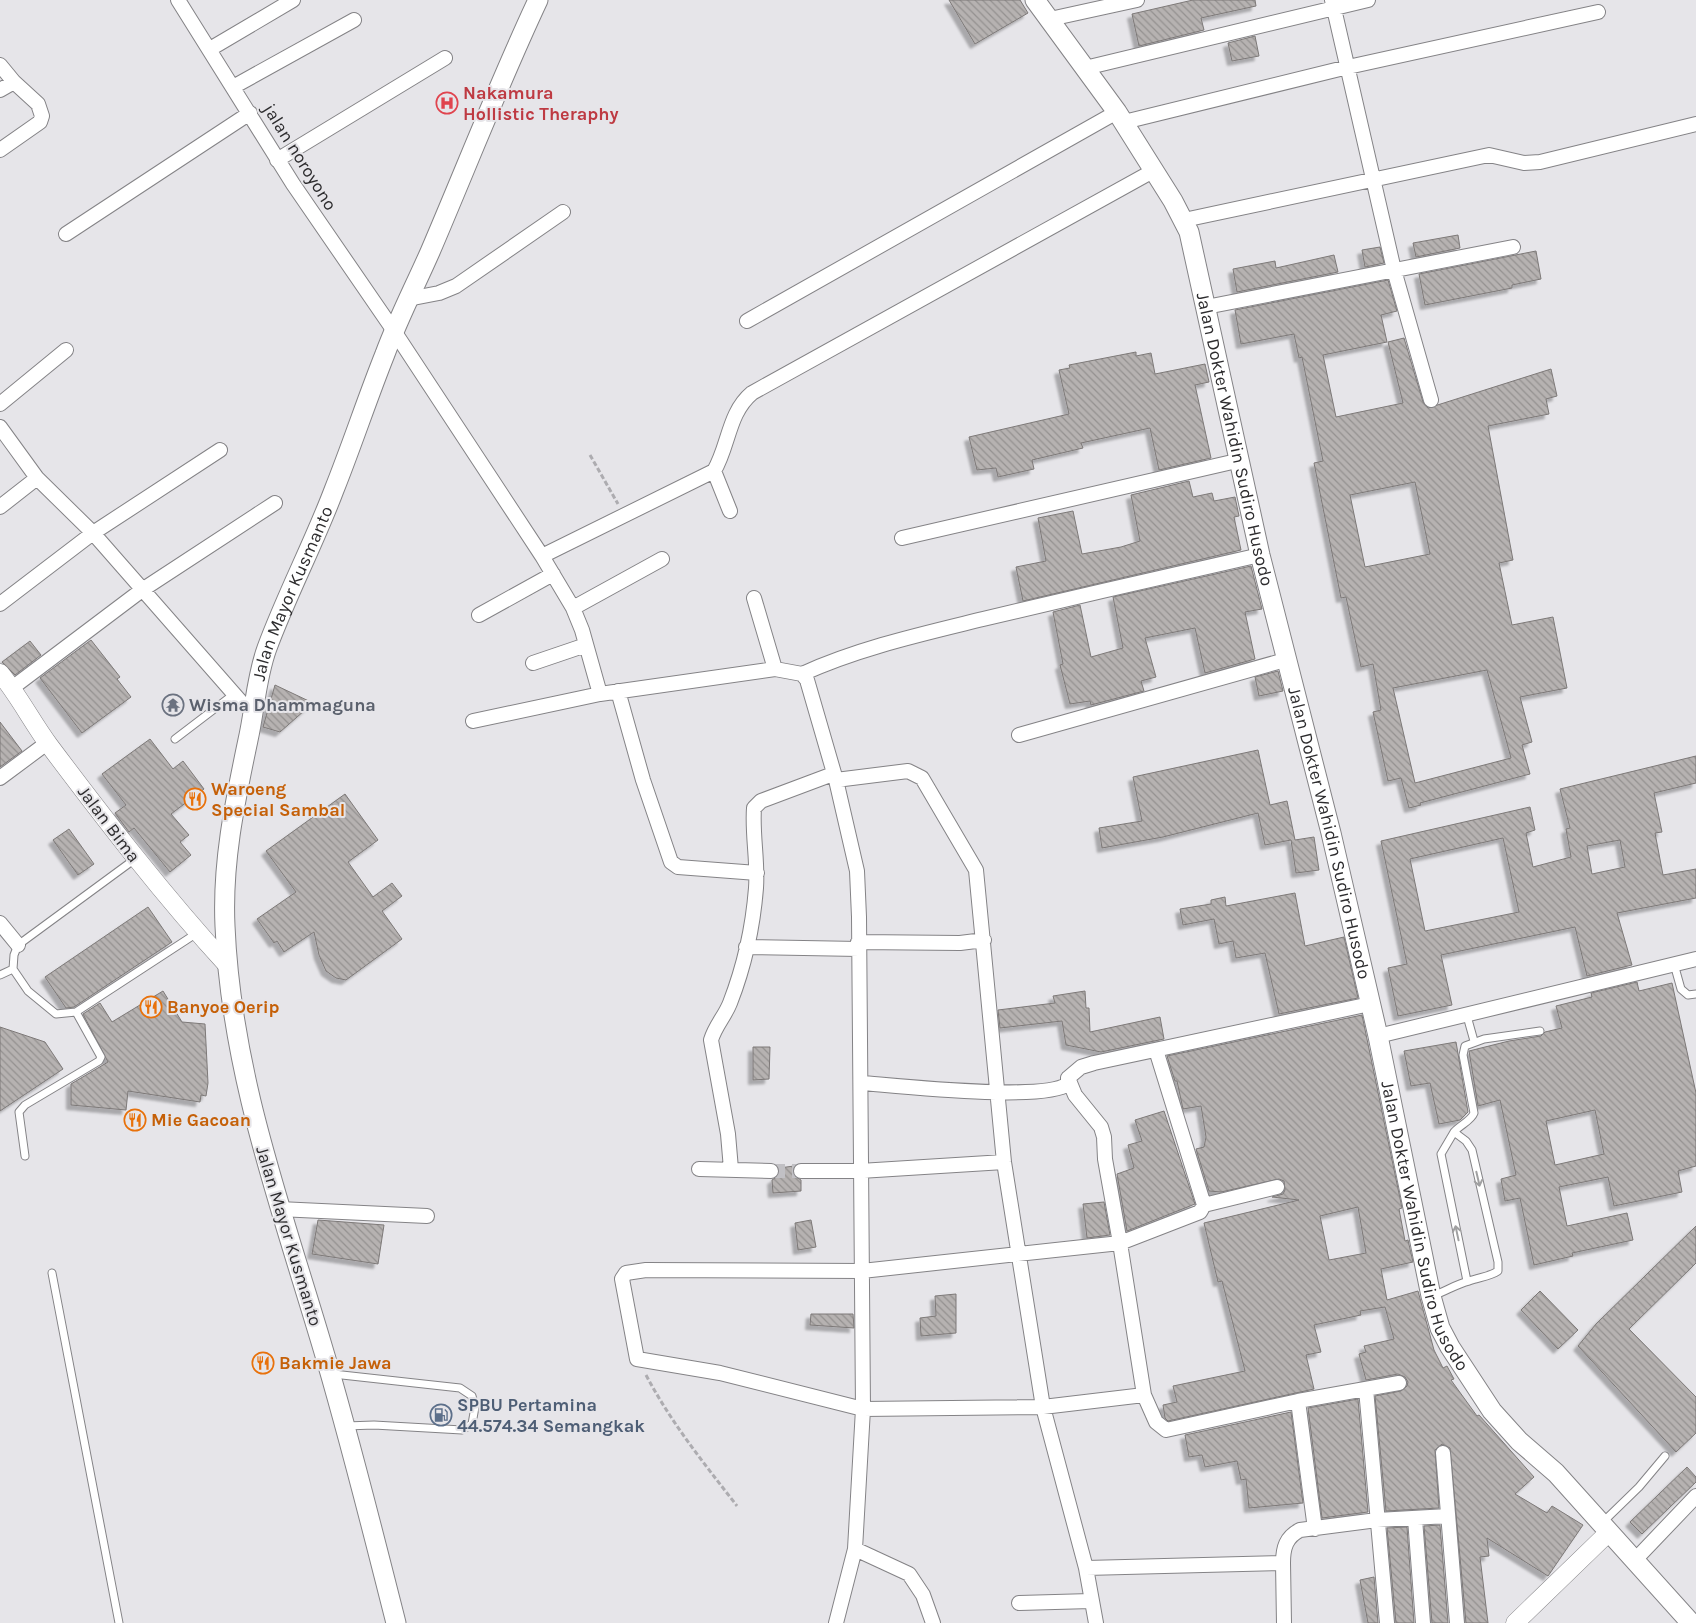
<svg xmlns="http://www.w3.org/2000/svg" width="1696" height="1623" font-family="Karla,sans-serif">
<defs>
<pattern id="building-back-hatch" width="6" height="6" patternUnits="userSpaceOnUse" patternTransform="scale(1.25)"><rect width="6" height="6" fill="#b6b2b1"/><path d="M-1 5l2 2M0 0l6 6M5-1l2 2" fill="none" stroke="#949190"/></pattern>
<filter id="shadow"><feDropShadow dx="-4.5" dy="4.5" stdDeviation="1" flood-color="#0004"/></filter>
</defs>
<rect width="100%" height="100%" fill="#e6e5e9"/>
<path fill="url(#building-back-hatch)" stroke="#7d7978" fill-rule="evenodd" filter="url(#shadow)" d="M949,0H1020L1028,13L975,44Z
M1193,0H1255L1256,6L1201,18L1204,30L1139,46L1132,14Z
M1255,36L1259,56L1232,61L1228,43Z
M1458,235L1460,248L1416,257L1413,243Z
M1380,247L1384,263L1365,267L1362,250Z
M1536,251L1541,279L1512,285V288L1425,305L1419,274Z
M1334,255L1338,272L1237,292L1233,269L1275,261L1276,268Z
M1388,280L1397,311L1381,315L1387,342L1323,355L1336,417L1403,403L1388,342L1404,338L1423,402L1428,408L1551,369L1557,396L1546,399L1549,414L1488,426L1513,560L1499,563L1512,625L1553,617L1567,688L1520,697L1532,742L1522,745L1530,774L1420,803L1421,805L1409,808L1401,778L1388,781L1373,712L1381,710L1373,664L1361,667L1346,597L1341,598L1314,463L1323,461L1302,357L1299,358L1294,334L1241,344L1235,310ZM1415,482L1430,554L1365,567L1350,495ZM1487,670L1511,758L1415,783L1393,688Z
M1136,352V356L1151,353L1155,374L1205,364L1209,382L1195,385L1211,458L1159,470L1150,428L1081,443L1083,448L1032,460L1034,469L998,477L996,468L977,470L969,437L1069,414L1059,370L1070,368L1069,365Z
M1189,481L1193,497L1212,493L1214,501L1235,497L1239,516L1234,517L1241,550L1023,601L1016,567L1046,561L1038,518L1073,511L1082,554L1121,547L1140,541L1131,495Z
M1251,566L1262,609L1245,612L1255,659L1205,673L1195,628L1145,638L1156,677L1141,681L1144,691L1091,705L1090,701L1070,704L1060,665L1063,664L1053,612L1080,605L1091,657L1123,648L1113,597Z
M91,640L120,677L117,679L131,697L82,733L40,678Z
M30,641L41,655L15,675L2,662Z
M1278,671L1283,691L1259,696L1255,677Z
M275,685L313,703L280,732L263,727Z
M0,722L22,751L0,767Z
M150,739L173,769L183,761L204,789L171,814L189,835L180,842L191,855L170,872L134,828L129,832L115,813L126,805L102,774Z
M1258,750L1270,805L1287,801L1295,840L1314,837L1319,870L1296,873L1291,840L1265,845L1258,813L1163,837L1102,848L1099,828L1142,821L1133,777Z
M1696,756V783L1654,793L1662,832L1655,833L1663,875L1696,869V898L1617,913L1632,965L1587,976L1575,927L1441,955L1452,1005L1398,1016L1388,968L1407,964L1381,841L1530,807L1535,830L1526,833L1533,867L1571,857L1566,829L1570,828L1560,789ZM1503,838L1519,912L1425,931L1410,859ZM1620,840L1625,867L1592,874L1587,846Z
M345,794L378,840L348,862L373,897L392,883L402,896L382,911L402,939L346,980L336,978L326,971L319,955L314,932L284,952L277,941L274,943L257,919L296,892L266,851Z
M69,829L94,864L78,875L53,840Z
M1295,893L1305,946L1344,937L1358,998L1279,1014L1265,953L1236,958L1233,941L1219,944L1214,919L1183,925L1180,909L1211,904V900L1225,897L1226,906Z
M148,907L172,942L74,1007L66,1008L45,977Z
M1637,982L1639,991L1672,983L1696,1093V1166L1678,1171L1682,1192L1614,1206L1608,1177L1559,1187L1567,1226L1627,1213L1633,1240L1572,1253L1573,1256L1534,1265L1520,1198L1505,1201L1501,1179L1516,1175L1500,1100L1478,1106L1469,1051L1509,1041L1541,1036L1545,1032L1562,1028L1556,1006L1592,997L1591,993ZM1595,1110L1604,1154L1555,1165L1546,1121Z
M163,991L182,1022L205,1024L208,1083L206,1096L201,1095L200,1102L128,1091L126,1110L71,1105V1084L108,1062L83,1014L100,1003L112,1022Z
M1085,991L1086,1008H1089L1090,1032L1160,1017L1164,1039L1101,1052L1066,1045L1062,1021L1000,1028L998,1010L1055,1003L1053,996Z
M1362,1015L1402,1208L1399,1209L1405,1241L1408,1240L1413,1262L1381,1269L1387,1300L1418,1291L1434,1350L1443,1368L1447,1366L1454,1379L1451,1380L1477,1416L1479,1415L1534,1477L1515,1494L1547,1513L1552,1506L1583,1525L1548,1576L1487,1538L1489,1556L1480,1557L1488,1623H1466L1450,1448L1442,1444L1435,1450L1439,1508L1386,1511L1375,1396L1401,1391L1407,1386L1408,1382L1405,1377L1398,1374L1366,1380L1359,1354L1366,1352L1364,1346L1394,1339L1385,1307L1360,1311L1361,1315L1314,1325L1321,1352L1306,1355L1314,1389L1168,1421L1165,1418L1163,1405L1177,1402L1173,1386L1245,1371L1222,1281L1218,1282L1204,1223L1299,1200L1272,1197L1283,1194L1285,1190L1284,1181L1279,1179L1221,1192L1209,1191L1196,1149L1204,1147L1206,1137L1201,1106L1183,1109L1177,1081H1175L1167,1056ZM1358,1207L1366,1253L1329,1260L1320,1216Z
M0,1027L45,1042L63,1069L0,1111Z
M1456,1042L1468,1112L1460,1120L1439,1124L1430,1083L1411,1086L1404,1051Z
M753,1047H770L769,1079L753,1080Z
M1164,1111L1195,1204L1127,1231L1117,1174L1134,1168L1128,1145L1142,1141L1135,1120Z
M794,1166L793,1175L801,1180V1191L773,1193L772,1180L778,1176L779,1168Z
M1104,1202L1110,1235L1087,1238L1083,1204Z
M318,1220L384,1225L378,1264L312,1254Z
M811,1220L816,1247L798,1250L795,1223Z
M1696,1226V1263L1629,1329L1696,1397V1433L1676,1452L1578,1346L1596,1324Z
M1540,1291L1578,1330L1558,1349L1521,1310Z
M956,1294V1333L921,1336L920,1318L936,1316L935,1296Z
M811,1314H853L854,1328L810,1325Z
M1358,1399L1368,1512L1322,1518L1308,1408Z
M1291,1412L1303,1503L1249,1508L1246,1479L1241,1480L1237,1461L1205,1467L1202,1455L1189,1457L1185,1435Z
M1687,1467L1696,1477V1482L1642,1534L1630,1522Z
M1440,1525L1448,1623H1432L1424,1526Z
M1407,1527L1414,1623H1396L1387,1528Z
M1374,1577L1378,1623H1368L1360,1580Z"/>
<g fill="none" stroke-linecap="round" stroke-linejoin="round">
<path stroke="#c1c0c4" stroke-width="14" stroke-dasharray="14 7" stroke-linecap="butt" d="M771,1171H801"/>
<g stroke="#848386" stroke-width="9">
<path id="service" d="M175,739L234,694
M1674,964L1681,989L1688,995L1696,994
M13,969L14,955L18,945L135,859
M0,975L13,969L28,991L56,1014L76,1012L197,933
M1467,1016L1474,1041
M1454,1132C1460,1125 1471,1121 1474,1113L1463,1055L1465,1046L1484,1039L1540,1031
M25,1156L19,1112L25,1105L99,1061L101,1057L76,1012
M52,1273L119,1623
M1432,1296C1445,1292 1456,1284 1469,1281C1479,1277 1489,1277 1498,1271V1262L1472,1150L1466,1141L1454,1132L1441,1154L1467,1281
M333,1374L460,1388L472,1396L475,1407L472,1424L462,1430L374,1425L346,1426
M1603,1522L1639,1487L1665,1456"/>
</g>
<g stroke="#848386" stroke-width="16">
<path id="minor" d="M178,0L293,184L394,331L542,556L573,608L582,630L600,694L775,669L802,674L807,680L836,780L857,871L859,917L863,1409L855,1549L836,1623
M1332,0L1394,270L1431,400
M1050,19L1137,0
M210,49L293,0
M0,65L14,82L0,90
M1085,68L1368,0
M233,87L354,20
M1124,122L1348,67L1598,12
M0,150L40,122L42,116L38,104L14,82
M277,160L445,58
M1184,220L1489,155L1524,163L1540,162L1696,124
M66,234L250,113
M408,299L439,293L456,286L563,212
M1206,307L1513,247
M747,321L1117,112
M0,404L66,350
M0,427L37,478L93,533L242,703L253,708
M714,471L730,511
M0,507L37,478
M902,538L1241,460
M542,556L714,471C729,446 728,413 752,393L1153,171
M754,598L775,669
M0,604L93,533L220,450
M573,608L662,559
M479,615L553,574
M533,663L586,645
M802,674C859,648 922,634 983,619C1075,597 1168,576 1260,555
M12,688L142,590L275,503
M618,691L643,780L671,862L678,867L757,873
M473,721L600,694
M1019,735L1285,660
M0,778L47,743
M836,780L908,771L922,778L976,870L1004,1162L1043,1407L1086,1568L1096,1623
M0,923L18,945
M858,942L960,943L984,940
M746,947L859,949
M1378,1036L1696,959
M1068,1078L1075,1095L1101,1127L1104,1137L1105,1159L1120,1243L1200,1212L1204,1205L1156,1050
M862,1083C899,1086 1043,1102 1068,1084V1078L1081,1067L1094,1063L1370,1004
M699,1169L771,1171
M731,1169L728,1134L711,1040C715,1026 725,1016 730,1003C744,967 753,926 756,888C758,861 752,834 754,808L761,801L833,774
M801,1171H860L1004,1162
M1204,1205L1277,1187
M279,1209L427,1216
M1120,1243L1144,1395L1043,1407L863,1409L720,1373L637,1359L622,1279L626,1273L646,1270L862,1271Z
M1366,1389L1387,1623
M1144,1395L1156,1422L1166,1430L1298,1401L1399,1383
M1298,1401L1315,1529
M1443,1453L1457,1623
M1415,1519L1423,1623
M855,1549L909,1574L923,1595L933,1623
M1634,1561L1696,1496
M1283,1563C1283,1548 1286,1537 1300,1530L1377,1520L1448,1516
M1086,1568L1283,1563L1284,1623
M1019,1603L1091,1601"/>
</g>
<g stroke="#848386" stroke-width="19">
<path id="tertiary" d="M0,673C19,696 32,722 49,745C106,821 164,896 228,966
M1515,1623L1608,1533"/>
</g>
<g stroke="#848386" stroke-width="21">
<g id="secondary">
<path id="s1" d="M1035,0L1117,112L1173,201L1189,232L1260,555L1331,833L1378,1036L1431,1296L1440,1328L1450,1347L1492,1411L1519,1441L1556,1473L1691,1623"/>
<path id="s2" d="M396,1623C372,1529 349,1435 321,1342C280,1204 231,1071 225,926C222,862 235,802 248,740C255,709 256,678 267,648C287,594 314,543 334,490C352,445 367,399 385,354C398,319 415,286 430,252C466,168 499,83 538,0"/>
</g>
</g>
<path stroke="#adacb0" stroke-width="3" stroke-dasharray="5 2.5" stroke-linecap="butt" d="M590,455L618,504
M646,1375C672,1424 703,1462 737,1506"/>
<use href="#service" stroke="#fff" stroke-width="7"/>
<use href="#minor" stroke="#fff" stroke-width="14"/>
<use href="#tertiary" stroke="#fff" stroke-width="18"/>
<use href="#secondary" stroke="#fff" stroke-width="19"/>
</g>
<defs><path id="oneway-shaft" d="M-6 0H5M1.5-3L5.5 0L1.5 3" fill="none" stroke-width="1.6" stroke-linecap="round" stroke-linejoin="round" transform="scale(1.25)"/></defs>
<g stroke="#a0a0a1">
<use href="#oneway-shaft" transform="translate(1478 1179) rotate(77)"/>
<use href="#oneway-shaft" transform="translate(1457 1233) rotate(-102)"/>
</g>
<defs>
<g id="hospital-ring" transform="scale(1.125)"><circle r="9.5" fill="#e6e5e9" stroke="#e0444e" stroke-width="1.5"/><path d="M-5-5h3v3.5h4V-5h3V5h-3V1.5h-4V5h-3Z" fill="#e0444e"/></g>
<g id="temple-ring" transform="scale(1.125)"><circle r="9.5" fill="#e6e5e9" stroke="#6b7280" stroke-width="1.5"/><path d="M0-6L5-2H3V0L6.5 2.5H4V6H1.5V3h-3V6H-4V2.5H-6.5L-3 0V-2H-5Z" fill="#6b7280"/></g>
<g id="restaurant-ring" transform="scale(1.125)"><circle r="9.5" fill="#e6e5e9" stroke="#e8710a" stroke-width="1.5"/><path d="M-5-6h1v4h1v-4h1v4h1v-4h1v5L-1.5 .5V6h-2V.5L-5-1ZM5-6V6H3V1.5H1.5Q1.5-4 5-6Z" fill="#e8710a"/></g>
<g id="fuel-ring" transform="scale(1.125)"><circle r="9.5" fill="#e6e5e9" stroke="#5c6f8a" stroke-width="1.5"/><path d="M-5.5-6h7V0h2V4h1.3V-2.5L3-4.5l.8-.8L6-3V5H2.5V1h-1V6h-7ZM-4.2-4.7v3.2H.2V-4.7Z" fill="#5c6f8a"/></g>
</defs>
<g fill-rule="evenodd">
<use href="#hospital-ring" x="447" y="103"/>
<use href="#temple-ring" x="173" y="705"/>
<use href="#restaurant-ring" x="195" y="799"/>
<use href="#restaurant-ring" x="151" y="1007"/>
<use href="#restaurant-ring" x="135" y="1120"/>
<use href="#restaurant-ring" x="263" y="1363"/>
<use href="#fuel-ring" x="441" y="1415"/>
</g>
<g text-anchor="middle" dominant-baseline="central" stroke-width="4" stroke-linejoin="round" paint-order="stroke">
<g font-size="18" font-weight="bold" fill="#be3a42" stroke="#e6e5e9" text-anchor="start">
<text x="463" y="93">Nakamura<tspan x="463" dy="21">Hollistic Theraphy</tspan></text>
</g>
<g font-size="18" fill="#2d2c2e" stroke="#e6e5e9">
<text transform="translate(300 157) rotate(58)">jalan noroyono</text>
<text stroke="none"><textPath href="#s1" startOffset="491">Jalan Dokter Wahidin Sudiro Husodo</textPath></text>
<text stroke="none"><textPath href="#s2" startOffset="1061">Jalan Mayor Kusmanto</textPath></text>
<text transform="translate(109 824) rotate(53)">Jalan Bima</text>
<text stroke="none"><textPath href="#s1" startOffset="896">Jalan Dokter Wahidin Sudiro Husodo</textPath></text>
<text stroke="none"><textPath href="#s1" startOffset="1301">Jalan Dokter Wahidin Sudiro Husodo</textPath></text>
<text transform="translate(289 1236) rotate(73)">Jalan Mayor Kusmanto</text>
</g>
<g font-size="18" font-weight="bold" fill="#5b616d" stroke="#e6e5e9" text-anchor="start">
<text x="189" y="705">Wisma Dhammaguna</text>
</g>
<g font-size="18" font-weight="bold" fill="#c56008" stroke="#e6e5e9" text-anchor="start">
<text x="211" y="789">Waroeng<tspan x="211" dy="21">Special Sambal</tspan></text>
<text x="167" y="1007">Banyoe Oerip</text>
<text x="151" y="1120">Mie Gacoan</text>
<text x="279" y="1363">Bakmie Jawa</text>
</g>
<g font-size="18" font-weight="bold" fill="#4e5e75" stroke="#e6e5e9" text-anchor="start">
<text x="457" y="1405">SPBU Pertamina<tspan x="457" dy="21">44.574.34 Semangkak</tspan></text>
</g>
</g>
</svg>
